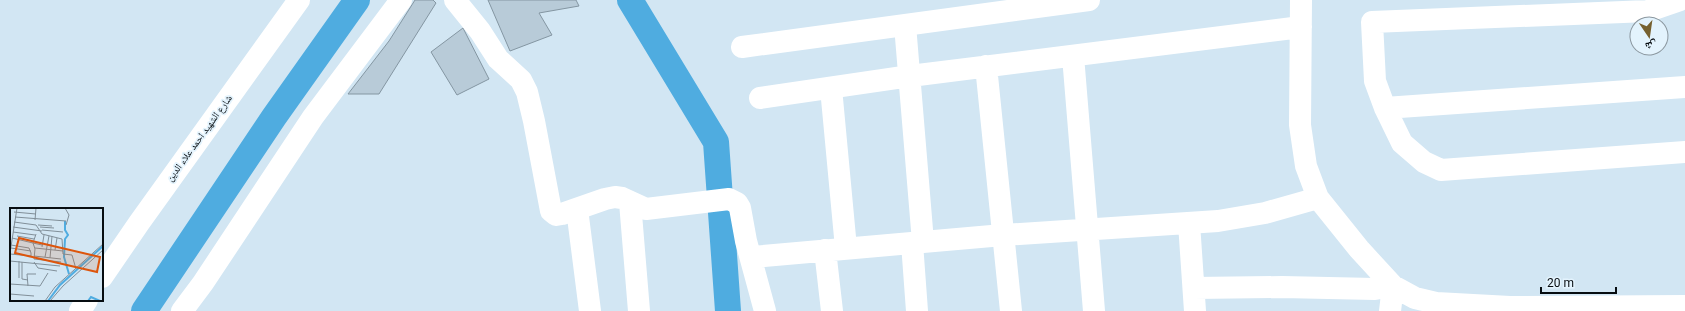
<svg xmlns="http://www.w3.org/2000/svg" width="1685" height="311" font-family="Roboto,'Noto Naskh Arabic',sans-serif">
<rect width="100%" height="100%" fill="#d2e6f3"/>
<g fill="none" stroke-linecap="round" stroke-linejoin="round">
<path stroke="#4face0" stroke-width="26" d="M630,0L716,142L728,311
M144,311L274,117L357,0"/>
</g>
<path fill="#b8cbd8" stroke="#8496a2" d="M415,0H433L436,3L379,94H348L389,41Z
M488,0H576L579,6L539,13L552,35L510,51Z
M463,28L489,79L457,95L431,52Z"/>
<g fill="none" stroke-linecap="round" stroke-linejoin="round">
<path stroke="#fff" stroke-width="22" d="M455,0L480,31L498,59L521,80L527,92L534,121L551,211L556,215L562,214L605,199L615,197L622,198L646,209L729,199L737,203L740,208L746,241L765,311
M1301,0L1300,125L1306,166L1318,198L1359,249L1393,286L1415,298L1436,303L1510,307L1685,306
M1680,0L1648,11L1372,22L1375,81L1385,108L1402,143L1424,162L1441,170L1685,152
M905,25L923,242
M742,47L1089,0
M1073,56L1094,311
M986,66L1011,311
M831,88L846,248
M760,98L910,76L1301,27
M1385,108L1685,87
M630,202L639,311
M577,209L590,311
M1189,223L1195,311
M912,243L917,311
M825,250L832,311
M752,257L1003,235L1218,221L1265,213L1318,198
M1194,288L1282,287L1375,289L1393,286L1390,311
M182,311L203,283L313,117L401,0"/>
<path stroke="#fff" stroke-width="22" d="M102,277L139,223L299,0
M80,311L87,300"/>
</g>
<g text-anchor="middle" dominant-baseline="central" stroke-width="3.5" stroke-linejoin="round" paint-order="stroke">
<g font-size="10" fill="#070d11" stroke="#e3f3fd">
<text transform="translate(199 138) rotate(-54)">شارع الشهيد احمد علاء الدين</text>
</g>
</g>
<g transform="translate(10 208)">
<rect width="93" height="93" fill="#d2e6f3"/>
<path fill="none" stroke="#4face0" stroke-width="2" d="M55,13V22L58,27L55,31L54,49L59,66M38,93L50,77L93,38M78,93L81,89L90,93"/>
<path fill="none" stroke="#818f99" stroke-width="1" d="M55,0L59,7L56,17M4,4L26,6M5,9L56,13M25,12L26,0M4,14L26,17L32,26L52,31L53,46L62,47L66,61M28,17L42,18M3,19L32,23M30,19L44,20M32,22L53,24M3,24L25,27M26,26L23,35L32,37M7,28L24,31M2,30L23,35L25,41L24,51L51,54M32,39L34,27M1,40L21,43M25,40L53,43M45,42L47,30M0,45L7,0M0,46L21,48V45L19,40L1,37M24,48L51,51M35,49L39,28M40,50L42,28M0,53L50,58M12,54V71L18,72M24,54L28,60L47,63M9,70V53M0,76L30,78L38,65M18,78L17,66H26M0,86L24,88M35,93L45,79L93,36M40,93L53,78L93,42"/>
<path fill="#dd550c" fill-opacity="0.15" stroke="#dd550c" stroke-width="2" d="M9,30L90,49L87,64L5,45Z"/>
<rect width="93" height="93" fill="none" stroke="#070d11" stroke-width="2"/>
</g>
<g transform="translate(1649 36) rotate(167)"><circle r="19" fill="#e3f3fd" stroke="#8b979f"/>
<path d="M0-3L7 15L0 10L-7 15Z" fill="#766130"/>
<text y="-6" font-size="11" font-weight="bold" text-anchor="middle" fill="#070d11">ش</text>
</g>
<path d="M1541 287v6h75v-6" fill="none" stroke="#070d11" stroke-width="2"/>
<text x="1547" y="287" font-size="12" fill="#070d11" stroke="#e3f3fd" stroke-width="3" paint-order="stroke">20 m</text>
</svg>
